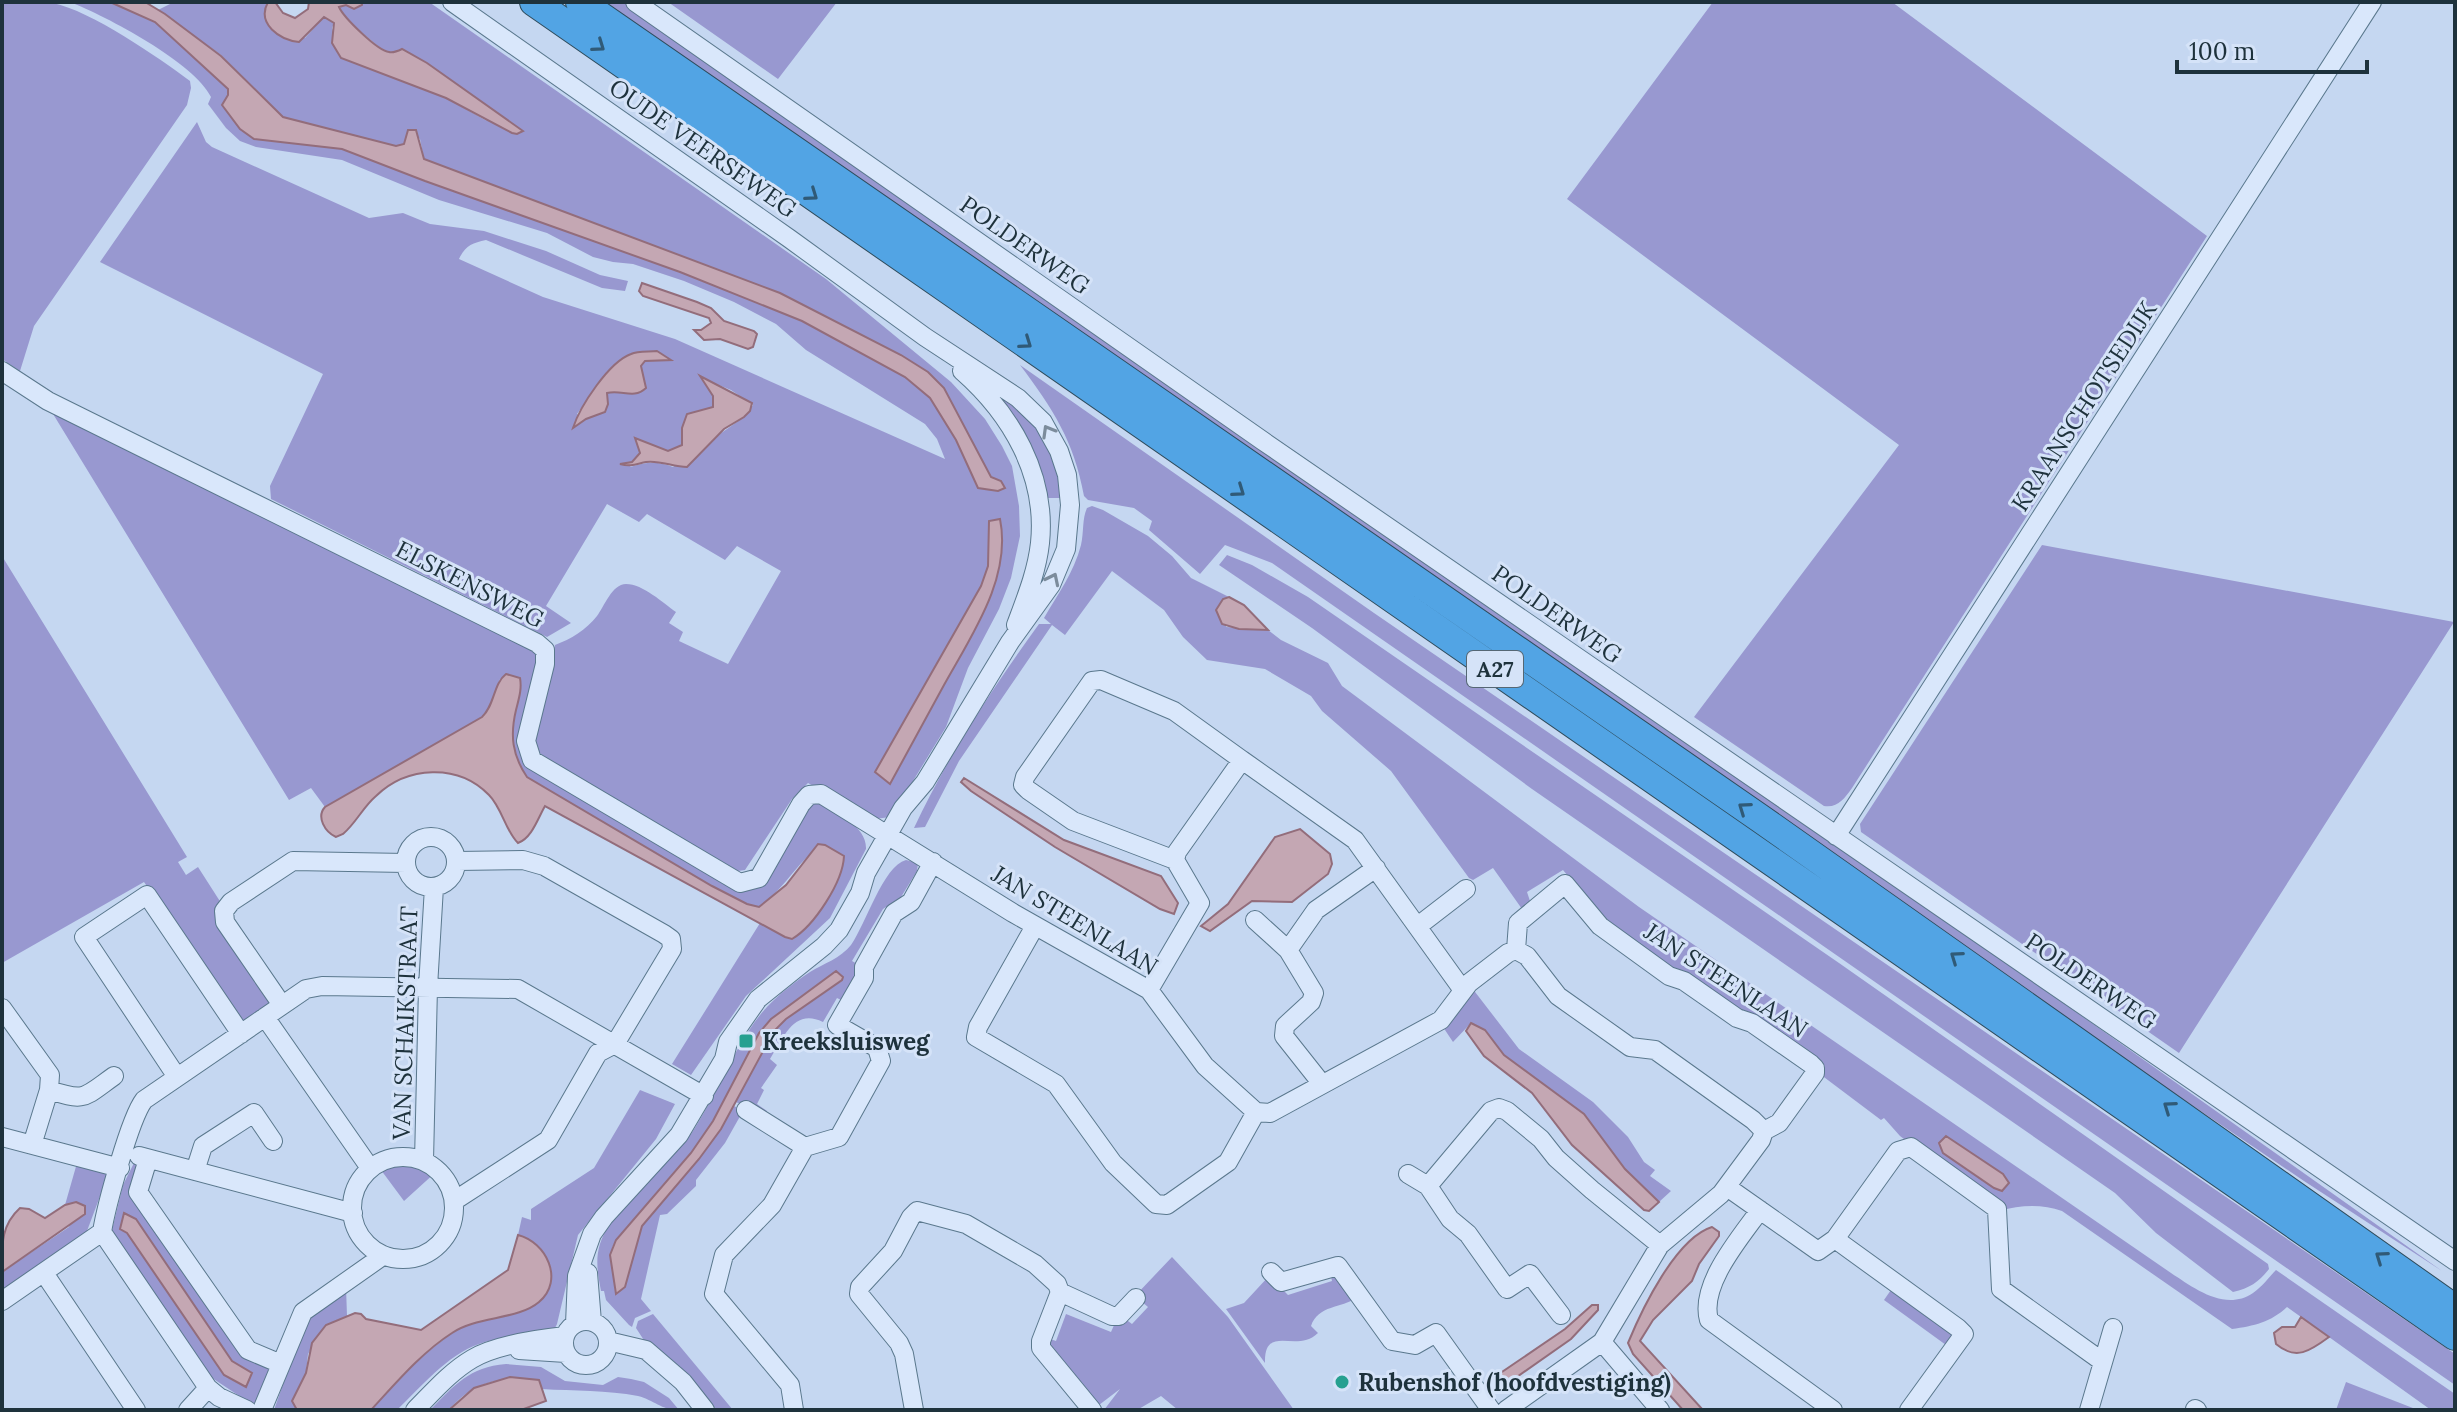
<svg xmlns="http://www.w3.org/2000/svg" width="2457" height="1412" font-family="Lora,serif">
<rect width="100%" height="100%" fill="#c5d7f1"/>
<path fill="#9898d0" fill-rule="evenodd" d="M2,2C18,2 37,0 53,3C91,11 158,57 190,81L191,88L187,105L34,326L20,371L2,359Z
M70,2H110L155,22L228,89V95L254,139L342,149L425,181L680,272L802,321L905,377L930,398L956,440L978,488L1001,481L991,477L928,372L901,355L780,293L424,159L420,139L408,130L404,144L396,146L283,117L221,55L158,10L174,2H269L265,9L305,38L324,17L334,23L332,28L341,58L446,98L487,121L383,50L350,23L339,7L346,5L351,8L362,5V2H429L826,279L951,382L985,419L1002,446L1012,466L1019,506L1020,536L1011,578L999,609L968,668L946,727L891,817L874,819L808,783L792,799L745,870L738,871L549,760L537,751L534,741L555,645C571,639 586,630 597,616C604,607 612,584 626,584C643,584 663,603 676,612L669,623L683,632L679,641L728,664L781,571L737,546L725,560L647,514L639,522L607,504L546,606L571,623L547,637L271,499L270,486L323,374L100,262L197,122L206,142L212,147L369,218L403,213L430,224L484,231L546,251L600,275L628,281L625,291L602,288L486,240C472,243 465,246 459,259L543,297L675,339L945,459L937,439L925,424L806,350L776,324L734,302L684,281L633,264L613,262L593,257L547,233L439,200L342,160L256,147L240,141L226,128L208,104L211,97C195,63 106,16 70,2ZM657,351L669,360L645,361L640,366L646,387C634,400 621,390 606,393L605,412L586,419L577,414L596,387ZM701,378L731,390L753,405L744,417L673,467C657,461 647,462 630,467L640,453L636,439L668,451L682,445V428L713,408V396ZM989,521L1000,564L983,612L889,783L875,772L981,586L988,566Z
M597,2H636L1836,842L2442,1271L2304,1181L1970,955Z
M668,2H837L778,79Z
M1713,2H1892L2207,236L1852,788C1844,799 1838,808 1824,806L1694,717L1899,445L1567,199Z
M963,364L1018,404L1050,447L1064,498H1043Z
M1020,365L1374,613L2455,1354V1385L1272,563L1225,545L1200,574L1149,530L1152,521L1134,508L1088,500L1084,496C1074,441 1053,409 1020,365Z
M50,409L539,647L524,758L744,887L807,805L820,803C837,814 867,826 866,849L830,918L746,996L691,1075L672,1064L760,923L785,937L836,851L825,845C800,855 786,889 759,907L747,904L712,886L527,777C512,755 510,735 516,710C519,698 522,689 520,678L500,679L493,705L482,717L325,807L311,788L289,800Z
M1092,506L1103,510L1148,536L1172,556L1191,578L1229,597L1223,599L1226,627L1268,630L1281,640L1328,663L1342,686L1639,907L2171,1273C2194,1288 2225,1312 2253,1293C2262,1287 2269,1277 2276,1270L2455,1394V1410H2431L2287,1307C2271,1322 2254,1326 2232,1329L2062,1211C2042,1204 2020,1205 2000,1211L1900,1136L1884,1118L1881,1120L1740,1014L1610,927L1563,870L1527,892L1530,901L1522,909L1493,868L1473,880L1469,878L1391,771L1322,711L1311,696L1265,669L1207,660L1183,637L1164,610L1112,571L1065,635L1052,625L959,761L925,827L914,828C947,757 994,686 1039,624H1051L1044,618C1058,594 1074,572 1081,545C1084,532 1082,519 1087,508Z
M2042,545L2454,622L2179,1053L1861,832L1860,824Z
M1227,555L1252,565L1308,597L1839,963L2268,1264L2269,1269C2259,1282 2250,1288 2233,1292L2156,1233L2115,1193L1532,789L1312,628L1219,565Z
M2,556L187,857L178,862L186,875L198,867L282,998L250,1020L248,1018L241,1023L144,882L2,963Z
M906,860L918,863L917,871L901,897L883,909L852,961L859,965L845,1002L837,998L823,1022C794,1008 784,1037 770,1059L777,1065L761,1088L764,1090L757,1104L767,1111L764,1116L736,1102L774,1031L786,1019L842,980L836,971L771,1019L759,1033L713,1121L691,1153L616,1240L612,1248L615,1292L625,1287L642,1226L699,1159L734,1106L743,1111L725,1143L696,1180V1186L667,1214L660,1215L641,1299L651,1311L635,1318L632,1327L629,1325L606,1300L604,1291H601C596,1265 594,1249 609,1225L674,1152L689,1132L691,1134C717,1095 737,1039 767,1007C779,994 795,982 810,972C823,964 841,958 851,945C866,924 883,866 906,860Z
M1472,988L1519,1049L1593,1102L1628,1137L1644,1162L1655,1170L1650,1176L1671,1191L1659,1202L1625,1169L1584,1114L1504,1055L1485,1030L1471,1023L1453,1042L1443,1027Z
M640,1090L675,1104L656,1139L578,1235L557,1324L553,1332C529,1335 501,1336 479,1344C447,1355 421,1387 397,1410H371L419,1359L454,1331L484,1318L517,1312L551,1272C546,1254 537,1240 518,1235L522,1217L531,1220V1209L594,1168Z
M397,1156L426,1162L437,1171L404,1201L381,1170V1161Z
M135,1161L142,1164L132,1197L237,1348L275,1367L258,1402L254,1404L247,1401L206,1374L112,1230L123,1185ZM136,1219L232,1361L252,1373L224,1375L127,1232L120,1229Z
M77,1163L100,1170L108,1175L87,1231L79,1239L2,1292V1272L69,1227L76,1202L65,1205Z
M1172,1257L1228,1317L1294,1410H1178L1161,1396L1137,1410H1104L1120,1389L1099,1405L1046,1341L1047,1338L1056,1341L1066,1314L1111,1332L1115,1323L1124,1318L1132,1324L1148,1307L1135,1296Z
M1330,1272L1356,1298C1342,1308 1318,1305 1311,1326L1318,1333C1297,1354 1264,1323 1265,1363L1226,1309L1244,1303L1269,1276L1288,1295L1332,1281Z
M346,1287L347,1316L326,1325L308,1354L306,1373L292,1401L298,1410H274L306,1319Z
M1893,1287L1956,1332L1946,1345L1884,1300Z
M653,1314L733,1410H717L687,1375L649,1348L636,1328L638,1321Z
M506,1364L541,1367L565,1381L603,1385L618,1377L631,1379L644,1382L669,1398L679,1410C661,1410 654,1400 638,1396C607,1390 574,1391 542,1389L539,1380C503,1376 473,1381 449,1410H430C455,1385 469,1367 506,1364Z
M2346,1382L2418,1410H2336Z"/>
<path fill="#c4a7b3" stroke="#936d7b" stroke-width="2" d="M110,2H145L165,14L221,56L283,117L396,146L404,144L408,130H416L424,159L780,293L901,355L928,372L944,388L991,477L1001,481L1005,488L998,491L978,488L956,440L930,398L905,377L802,321L680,272L425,181L342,149L254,139L240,129L222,105L228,95V89L155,22Z
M268,2H275L283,13L295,18L308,9L309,2H362V5L354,9L346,5L339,7C344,18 378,51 389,52C393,53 398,51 402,49L427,63L523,131L517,134L512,133L446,98L341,58L332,43L334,23L324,17L299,42C280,40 256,24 268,2Z
M642,283L697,302L711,308L724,321L754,331L757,334L753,347L748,349L720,339L704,340L694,330H701L711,323L709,318L643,296L639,291Z
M657,351L671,360L645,361L641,366L646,388C633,400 622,389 607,393L608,404L605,412L586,419L573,428C580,406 609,362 631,354C638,351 649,352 657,351Z
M700,376L752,403L750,411L744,417L724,429L687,467C673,467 660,460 646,462C636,464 631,467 620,464L632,462L640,453L635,438L668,451L682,445V428L687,414L713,407V396Z
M1000,519C1012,578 971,636 944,685C926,718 908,751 890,784L875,772L981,586L988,566L989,521Z
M1229,597L1244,605L1268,630L1239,629L1222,624L1216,610L1223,599Z
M506,674L520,678C522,689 519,698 516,710C510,735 512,755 527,777L712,886L747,904L759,907L786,885L818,844L825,845L844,856C843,882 814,926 792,939L785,937L545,806C538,818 532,838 518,843C506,832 502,808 489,795C458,763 407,766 376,796C363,807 356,823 343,834L336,837C325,832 316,817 325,807L482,717C495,705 493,684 506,674Z
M964,778L1064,840L1161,876L1178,903L1174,914L1160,909L1055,847L971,791L961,782Z
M1300,829L1330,854L1332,864L1328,874L1292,902L1252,901L1210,931L1201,926L1228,904L1275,837Z
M836,971L843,977L842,980L786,1019L774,1031L721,1129L699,1159L642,1226L625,1287L616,1294L610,1255L616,1240L691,1153L713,1121L759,1033L771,1019Z
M1471,1023L1485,1030L1504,1055L1584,1114L1625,1169L1659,1202L1649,1211L1644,1210L1572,1145L1532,1093L1484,1056L1466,1031Z
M1946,1136L2003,1174L2009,1183L2002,1191L1994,1188L1943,1153L1939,1143Z
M76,1202L85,1206V1214L2,1272C2,1247 0,1226 20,1208L29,1209L45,1218L65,1205Z
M124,1213L136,1219L232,1361L252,1373L246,1387L224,1375L127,1233L120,1229Z
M1712,1227L1719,1232V1236L1699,1264L1692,1281L1653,1320L1640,1341L1703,1410H1683L1633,1354L1628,1343C1642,1309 1676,1238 1712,1227Z
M518,1235C546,1242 565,1280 539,1302C518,1320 477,1316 452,1333C421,1353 396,1383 371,1410H297L292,1401L306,1373L312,1343L326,1325L355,1313L361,1314L366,1319L421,1330L508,1270Z
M1592,1305H1598V1310L1571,1339L1504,1386L1493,1381L1499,1374L1565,1329Z
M2301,1317L2329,1337C2310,1351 2296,1361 2276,1344L2274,1333L2282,1327H2295Z
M510,1377L539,1380L546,1401L521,1410H449L474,1388Z"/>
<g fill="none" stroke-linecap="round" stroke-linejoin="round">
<g stroke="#5a788d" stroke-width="20">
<path id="minor" d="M452,2L790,239L925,337L1018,398L1043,422L1059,451L1067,475L1070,505L1066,549L1051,585L1010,642L925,782L903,808L866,873L860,893L839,930L824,946L758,999L728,1042L724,1059L679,1135L604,1217L592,1234L577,1276L575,1324
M635,2L1263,441L2455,1261
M2,371L48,401L537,643L545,650V664L526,741L532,760L740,883L759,878L801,804L809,795L821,794L1013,913L1149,990L1205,1066L1256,1112L1270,1113L1441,1020L1469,983L1508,953L1516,950L1518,923L1565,884L1600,926L1669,976L1684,981L1737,1018L1752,1023L1811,1064L1815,1068V1073L1779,1123L1764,1131L1753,1120L1655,1050L1630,1047L1558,996L1527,956L1516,950
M962,371C1011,414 1047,475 1040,543C1037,571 1026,598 1016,625
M1836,836L2372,2
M406 862a25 25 0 1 1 50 0a25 25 0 1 1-50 0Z
M1175,860L1073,821L1028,790L1023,785L1025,777L1092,681L1101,680L1174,711L1242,760
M1255,920L1288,950L1314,993L1311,1002L1285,1026L1284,1036L1322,1084
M1035,926L978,1027L976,1037L1056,1084L1113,1163L1156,1204L1167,1205L1228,1162L1256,1112
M1418,926L1466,889
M1288,950L1316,910L1376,868
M1149,990L1200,903L1175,860L1177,852L1242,760L1355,840L1462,989
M282,1005L225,922L224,911L231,902L293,861L406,863
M2,1008L50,1075L49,1090L32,1145
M265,1017L370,1168
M177,1077L84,937L147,895L241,1034
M49,1090C86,1102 83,1098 114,1076
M746,1110L805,1147L839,1137L881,1061L877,1048L837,1025L864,978V967L894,913L911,902L933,862
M2,1137L120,1168
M139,1156L353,1213
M352 1208a51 51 0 1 1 102 0a51 51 0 1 1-102 0Z
M148,1159L138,1192L248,1350L281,1364
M424,1161L428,987L434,887
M195,1171L203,1146L254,1113L273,1141
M1408,1174L1428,1186
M1727,1187L1818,1251L1835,1239L1958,1328L1964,1334L1909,1410
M454,1201L548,1140L598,1053L615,1044L672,949L671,939L664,934L544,866L523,860L457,861
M1760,1210C1740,1238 1699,1285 1709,1320L1833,1410
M1835,1239L1898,1151L1911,1147L1997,1209L2001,1289L2103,1362
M1271,1272L1281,1282L1338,1266L1392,1341L1415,1345L1436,1333L1491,1410
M44,1273L136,1410
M588,1273L592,1322
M1060,1292L1112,1316H1119L1136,1298
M2,1301L102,1232
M1561,1315L1530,1274L1507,1289L1468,1234L1450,1219L1428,1186L1491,1111L1499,1108L1507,1111L1541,1139L1556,1158L1592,1190L1660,1245
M564 1343a22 22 0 1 1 44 0a22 22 0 1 1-44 0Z
M608,1341L646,1350L683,1382L705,1410
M1602,1342L1660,1410
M519,1350L566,1353
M2195,1409L2197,1410
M188,1410L208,1388
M247,1410L219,1397L208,1388L102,1232C106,1207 130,1118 144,1100L306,989L322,986L518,989L704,1096
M262,1410L303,1312L384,1255
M415,1410C433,1392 450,1372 472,1359C495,1345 538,1339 565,1336
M794,1410L790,1385L714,1294L724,1255L772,1205L805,1147
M914,1410L904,1354L899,1343L859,1294L860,1287L893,1251L911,1217L917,1211L966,1224L1035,1264L1057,1284L1060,1292L1041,1341V1348L1092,1410
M1506,1410L1602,1342L1660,1245L1721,1194L1761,1140L1764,1131
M2089,1410L2113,1328"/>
</g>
<g stroke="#2e4b5b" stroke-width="30">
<path id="highway" d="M534,2L2455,1336
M580,2L1761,819L2455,1309"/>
</g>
<use href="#minor" stroke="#d9e7fb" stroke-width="18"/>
<use href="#highway" stroke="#52a4e4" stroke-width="28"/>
</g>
<defs><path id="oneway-chevron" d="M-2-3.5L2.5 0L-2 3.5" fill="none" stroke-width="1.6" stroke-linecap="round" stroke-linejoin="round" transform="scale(2)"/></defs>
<g stroke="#305a77">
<use href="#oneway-chevron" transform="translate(599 46) rotate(35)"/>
<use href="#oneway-chevron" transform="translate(812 195) rotate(35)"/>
<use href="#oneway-chevron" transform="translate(1026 343) rotate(35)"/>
<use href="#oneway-chevron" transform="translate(1239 491) rotate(35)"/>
<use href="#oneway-chevron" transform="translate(1744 808) rotate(-145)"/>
<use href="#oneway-chevron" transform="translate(1956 957) rotate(-145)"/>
<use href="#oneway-chevron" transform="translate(2169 1107) rotate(-145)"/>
<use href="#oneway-chevron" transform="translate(2381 1257) rotate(-145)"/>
</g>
<g stroke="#7c8c9c">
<use href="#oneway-chevron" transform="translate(1048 431) rotate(-120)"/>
<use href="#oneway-chevron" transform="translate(1053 579) rotate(-64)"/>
</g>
<g fill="#26a090" stroke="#d5e3f8" stroke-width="3">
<rect x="738" y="1033" width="16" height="16" rx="4"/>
<circle cx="1342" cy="1382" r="8"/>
</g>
<g text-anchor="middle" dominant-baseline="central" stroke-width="6" stroke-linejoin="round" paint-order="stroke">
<rect fill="#d5e3f8" stroke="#556774" stroke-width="2" x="1467" y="651" width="56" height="36" rx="6"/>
<g font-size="22" font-weight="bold" fill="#1e323c">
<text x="1495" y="669">A27</text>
</g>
<g font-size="24" fill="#1e323c" stroke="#d5e3f8">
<text transform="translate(703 148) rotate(35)">OUDE VEERSEWEG</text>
<text transform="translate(1025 245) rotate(35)">POLDERWEG</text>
<text transform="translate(2084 406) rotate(-57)">KRAANSCHOTSEDIJK</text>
<text transform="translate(470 584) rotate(27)">ELSKENSWEG</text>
<text transform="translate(1557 614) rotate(35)">POLDERWEG</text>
<text transform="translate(1075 920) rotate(31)">JAN STEENLAAN</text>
<text transform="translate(1726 980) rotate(33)">JAN STEENLAAN</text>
<text transform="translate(2091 981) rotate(34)">POLDERWEG</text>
<text transform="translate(405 1023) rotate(-88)">VAN SCHAIKSTRAAT</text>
</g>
<g font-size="24" font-weight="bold" fill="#1e323c" stroke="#d5e3f8" text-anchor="start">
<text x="762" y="1041">Kreeksluisweg</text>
<text x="1358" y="1382">Rubenshof (hoofdvestiging)</text>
</g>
</g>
<rect width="2457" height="1412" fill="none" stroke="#1e323c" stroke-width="8"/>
<path d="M2177 60v12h190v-12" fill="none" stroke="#1e323c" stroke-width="4"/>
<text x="2189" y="60" font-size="24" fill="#1e323c" stroke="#d5e3f8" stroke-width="6" paint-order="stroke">100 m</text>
</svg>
